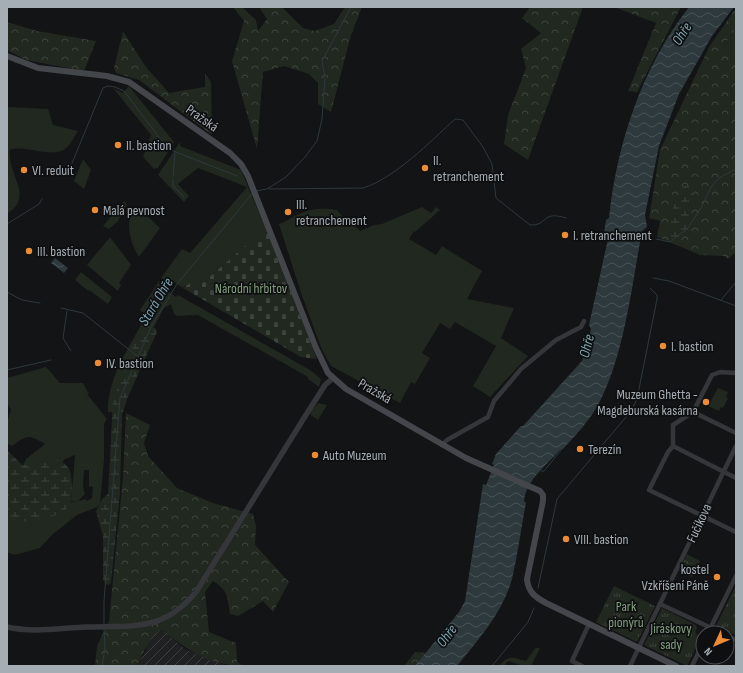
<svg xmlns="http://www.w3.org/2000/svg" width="743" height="673" font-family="'Sofia Sans Condensed',sans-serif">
<defs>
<pattern id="industrial-furrows" width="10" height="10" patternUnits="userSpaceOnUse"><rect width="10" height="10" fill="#1f2022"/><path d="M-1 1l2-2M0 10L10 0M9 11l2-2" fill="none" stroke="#3d3e40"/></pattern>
<pattern id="forest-crowns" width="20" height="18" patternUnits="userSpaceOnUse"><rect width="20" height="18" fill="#202820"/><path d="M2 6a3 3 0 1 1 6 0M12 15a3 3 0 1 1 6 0" fill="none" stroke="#3d443e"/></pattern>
<pattern id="wetland-marsh" width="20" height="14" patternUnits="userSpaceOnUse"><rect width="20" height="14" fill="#202820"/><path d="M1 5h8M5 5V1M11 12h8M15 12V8" fill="none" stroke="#3d443e"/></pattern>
<pattern id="cemetery-stones" width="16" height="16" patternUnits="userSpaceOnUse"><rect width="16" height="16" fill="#202820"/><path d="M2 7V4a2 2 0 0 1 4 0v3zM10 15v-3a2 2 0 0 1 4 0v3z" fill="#3d443e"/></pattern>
<pattern id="park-tufts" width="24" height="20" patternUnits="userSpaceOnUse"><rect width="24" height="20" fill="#202820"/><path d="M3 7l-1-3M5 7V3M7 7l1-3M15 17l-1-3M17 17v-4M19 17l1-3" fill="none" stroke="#3d443e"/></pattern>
<pattern id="water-waves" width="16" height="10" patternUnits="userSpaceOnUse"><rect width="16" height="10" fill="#2d393d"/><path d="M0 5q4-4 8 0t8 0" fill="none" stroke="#485357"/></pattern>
</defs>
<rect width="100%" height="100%" fill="#131415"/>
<path fill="url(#industrial-furrows)" d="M161,629L185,649L227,666H137L146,650L147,641Z"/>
<path fill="#202820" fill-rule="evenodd" d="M736,27V55L734,56L724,46Z
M129,86L174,142L158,168L154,169L143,157L151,135L113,88L123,93Z
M7,107L48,109L53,125L78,131C75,135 73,140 70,144C57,163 27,143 10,150C7,175 35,196 7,214Z
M180,142V146L241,170L268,234L263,232L199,286H184L183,288L168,278L166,281L161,278L182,249L190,253L247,187L198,168L178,184L189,196L184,202L158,175Z
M83,159L91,170L84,189L74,181Z
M124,201L127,204L118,221L109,229L103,226Z
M137,206L160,228L139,257C130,243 123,220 137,206Z
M422,207L431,213L436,207L440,210L415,232L414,231L409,239L436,255L442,246L482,271L467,299L514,308L501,338L528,356L490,397L473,386L496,346L455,322L450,329L440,323L422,353L430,358L415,384L411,382L400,403L331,366L322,350L301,293L279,224C288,221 293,216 302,213C312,208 326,208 337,210L349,224L351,222L360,231L374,225L382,224Z
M110,237L131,265L119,283L121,285L118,291L87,265Z
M81,272L112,297L108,304L89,290L88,291L75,280Z
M159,281L163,284L162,287L176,297L178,295L310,370L321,379L319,387L308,379V377L198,315L177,316L174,314L171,304L164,308L139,355L120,413L108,412C107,378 130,346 146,316L140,310Z
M46,367L60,383H83L89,394H87L107,419L104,424V460L100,504L97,507L77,515L53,534L40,548L14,555L7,552V503L26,459L45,444C28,434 28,435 12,446L7,443V422L11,410L7,403V378ZM75,455L71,502L78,501L85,494L83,487L84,470H89V486L93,487L92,498L87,501L85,499C62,507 61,492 52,474L65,459Z
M718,388L728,392L726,397L728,398L723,408L721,407L719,411L708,406Z
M318,403L327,405L318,420L311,415V412Z
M535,648H540L531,666H524L508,661L504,666H499C509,654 512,658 526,661Z"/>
<path fill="url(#forest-crowns)" d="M233,7H242L256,20L258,31L267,19L259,7H282L303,28L315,31L334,24L345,7H362L351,35L331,112L318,104V83L309,74L284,66L263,72L257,149L232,61L244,21Z
M530,7H583L528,160L504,144L508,115L526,68L521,49L541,33L522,18Z
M614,7H681L637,92L628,91L656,23Z
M736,8V27L724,46L736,55V252L728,259L724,256L700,255L657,237L660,221L649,218L660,150L709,47Z
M7,22L37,31L96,41L84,71L26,60L7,50Z
M123,31L146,67L169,93L205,87V74L211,82L212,135L139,80L116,73L114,68Z
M126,413L150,425L144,443L148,456L177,488L213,503L253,514L256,526L255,545L289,582L273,612L263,601L238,616L230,614C227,597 229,591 213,581L205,592L209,632L236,643L237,662L243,666C211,666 185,649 161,629C147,639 145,651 137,666H95L97,646L109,621L123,477Z
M687,554L700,561L692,577L679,571Z
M415,652L427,653L415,666H404Z"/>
<path fill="url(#wetland-marsh)" d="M683,186H690L695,195L689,207L688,232L679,242L674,243L669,237L670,214Z
M148,325L155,328L157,332L127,399L122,415L120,492L111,583L108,585L105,583L103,579V536L96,511L102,499L108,494L113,400L134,342Z
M7,450L22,465L61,460C63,463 68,466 69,469C73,476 73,500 69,506C62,517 25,526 13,519C11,518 9,514 7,513Z"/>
<path fill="url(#cemetery-stones)" d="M263,231L268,234L317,359L301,357L183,288L192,282L199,286Z"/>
<path fill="url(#park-tufts)" d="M736,585V635L716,626Z
M614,586L655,606L637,642L596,622Z
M662,608L696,625L697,629L695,630L697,635L701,637L687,666L644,645Z"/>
<path fill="url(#water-waves)" d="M689,7H734L712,36L679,94L659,146L645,215L647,227L642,231C632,285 624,356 599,403C590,420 576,435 563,449L560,450C547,465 526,480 524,501L526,503C521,528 518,554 512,579C503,612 478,640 457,666H415L459,612L465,601L483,484L486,485L494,465L492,464L496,454L521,426H523L582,361L586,350L591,329L589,325L608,239L604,233L606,220L609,218C617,143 642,67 689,7Z
M55,258L68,268L64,273L51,263Z"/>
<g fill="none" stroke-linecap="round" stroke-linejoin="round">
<path stroke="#2d393d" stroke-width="1" d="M65,173L70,168L103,88L108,86L115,87L124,91L168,149L237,176
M173,177L175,153
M173,180V186L184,197
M269,189L363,188C395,178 430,142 455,119L463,120L483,147L492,164L496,198L530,225C548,226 541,210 566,218
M256,191L267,189L286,177L305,157L317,141L322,119L325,78L322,61L351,7
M7,224L39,204L42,199
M656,239L670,242L687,229L701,208L711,187L719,178L736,169
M653,278L669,281L736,306
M7,292L22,300L40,303
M721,300L736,282
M61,308L83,313L137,356
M67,311L63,338L71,351
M7,370L51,360
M541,471H544L562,449
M538,588L557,499L631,411L637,399L657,299V295L650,288
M104,625V601L120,398L151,327L177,284L252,194
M102,666L105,649L104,628
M492,666L528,622L534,608"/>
<path stroke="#34363a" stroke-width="4.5" d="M736,373L720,372L712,375L693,412L673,425V446L668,452L649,490L736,532
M693,412L736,433
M442,445L447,440L488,417L494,401L521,369L556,340L581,327L584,321
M673,446L736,478
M660,604L722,633
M708,633L736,576
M727,636L736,640
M582,666L572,661L589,624
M630,666L736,446
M692,666L703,643"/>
<path stroke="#34363a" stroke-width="5.5" d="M7,627C32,633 61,628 87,627C109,626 133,628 154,622C172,617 185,605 196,592L304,418L325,385L333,378"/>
<path stroke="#43464a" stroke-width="6" d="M7,56L38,68L107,76L129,82L230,153L241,164L248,176L316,348L328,373L346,389L466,458L540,491L543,495V501L527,579C528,592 535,597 546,603L676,666"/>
</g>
<g fill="#eb8b35" stroke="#0e0f10" stroke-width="1.5">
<circle cx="118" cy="145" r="4"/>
<circle cx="425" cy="168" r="4"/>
<circle cx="24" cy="170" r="4"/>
<circle cx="95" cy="210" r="4"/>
<circle cx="288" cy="212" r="4"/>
<circle cx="565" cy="235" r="4"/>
<circle cx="29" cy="251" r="4"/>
<circle cx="663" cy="346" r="4"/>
<circle cx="98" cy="363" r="4"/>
<circle cx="706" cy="402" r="4"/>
<circle cx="580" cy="449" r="4"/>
<circle cx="315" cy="455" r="4"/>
<circle cx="566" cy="539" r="4"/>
<circle cx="717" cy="577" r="4"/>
</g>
<g text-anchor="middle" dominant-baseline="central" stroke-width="3.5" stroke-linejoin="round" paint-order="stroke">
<g font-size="14" fill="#a5adb5" stroke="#0e0f10">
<text transform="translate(202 118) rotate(35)">Pražská</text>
<text transform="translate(375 391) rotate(30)">Pražská</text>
<text transform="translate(699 523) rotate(-65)">Fučíkova</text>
</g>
<g font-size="14" fill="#a5adb5" stroke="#0e0f10" text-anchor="start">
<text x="126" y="145">II. bastion</text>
<text x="433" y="160">II.<tspan x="433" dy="16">retranchement</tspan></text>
<text x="32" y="170">VI. reduit</text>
<text x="296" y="204">III.<tspan x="296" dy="16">retranchement</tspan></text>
<text x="103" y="210">Malá pevnost</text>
<text x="573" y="235">I. retranchement</text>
<text x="37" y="251">III. bastion</text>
<text x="671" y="346">I. bastion</text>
<text x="106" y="363">IV. bastion</text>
<text x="698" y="394" text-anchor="end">Muzeum Ghetta -<tspan x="698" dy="16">Magdeburská kasárna</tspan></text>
<text x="588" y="449">Terezín</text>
<text x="323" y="455">Auto Muzeum</text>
<text x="574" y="539">VIII. bastion</text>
<text x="709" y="569" text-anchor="end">kostel<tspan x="709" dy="16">Vzkříšení Páně</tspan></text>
</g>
<g font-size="14" fill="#819f7d" stroke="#0e0f10">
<text x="251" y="288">Národní hřbitov</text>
<text x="626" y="606">Park<tspan x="626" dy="16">pionýrů</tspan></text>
<text x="671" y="628">Jiráskovy<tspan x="671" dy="16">sady</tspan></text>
</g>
<g font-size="15" font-style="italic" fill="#7da1af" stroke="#0e0f10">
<text transform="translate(682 34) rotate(-57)">Ohře</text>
<text transform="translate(156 302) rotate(-59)">Stará Ohře</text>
<text transform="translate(587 346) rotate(-76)">Ohře</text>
<text transform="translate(447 636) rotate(-53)">Ohře</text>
</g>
</g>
<rect width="743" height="673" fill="none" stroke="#a5adb5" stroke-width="16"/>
<g transform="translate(715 645) rotate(226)"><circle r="19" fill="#0e0f10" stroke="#4a4e52"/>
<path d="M0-3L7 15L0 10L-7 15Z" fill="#eb8b35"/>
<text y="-6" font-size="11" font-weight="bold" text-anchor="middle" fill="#a5adb5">N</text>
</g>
</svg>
